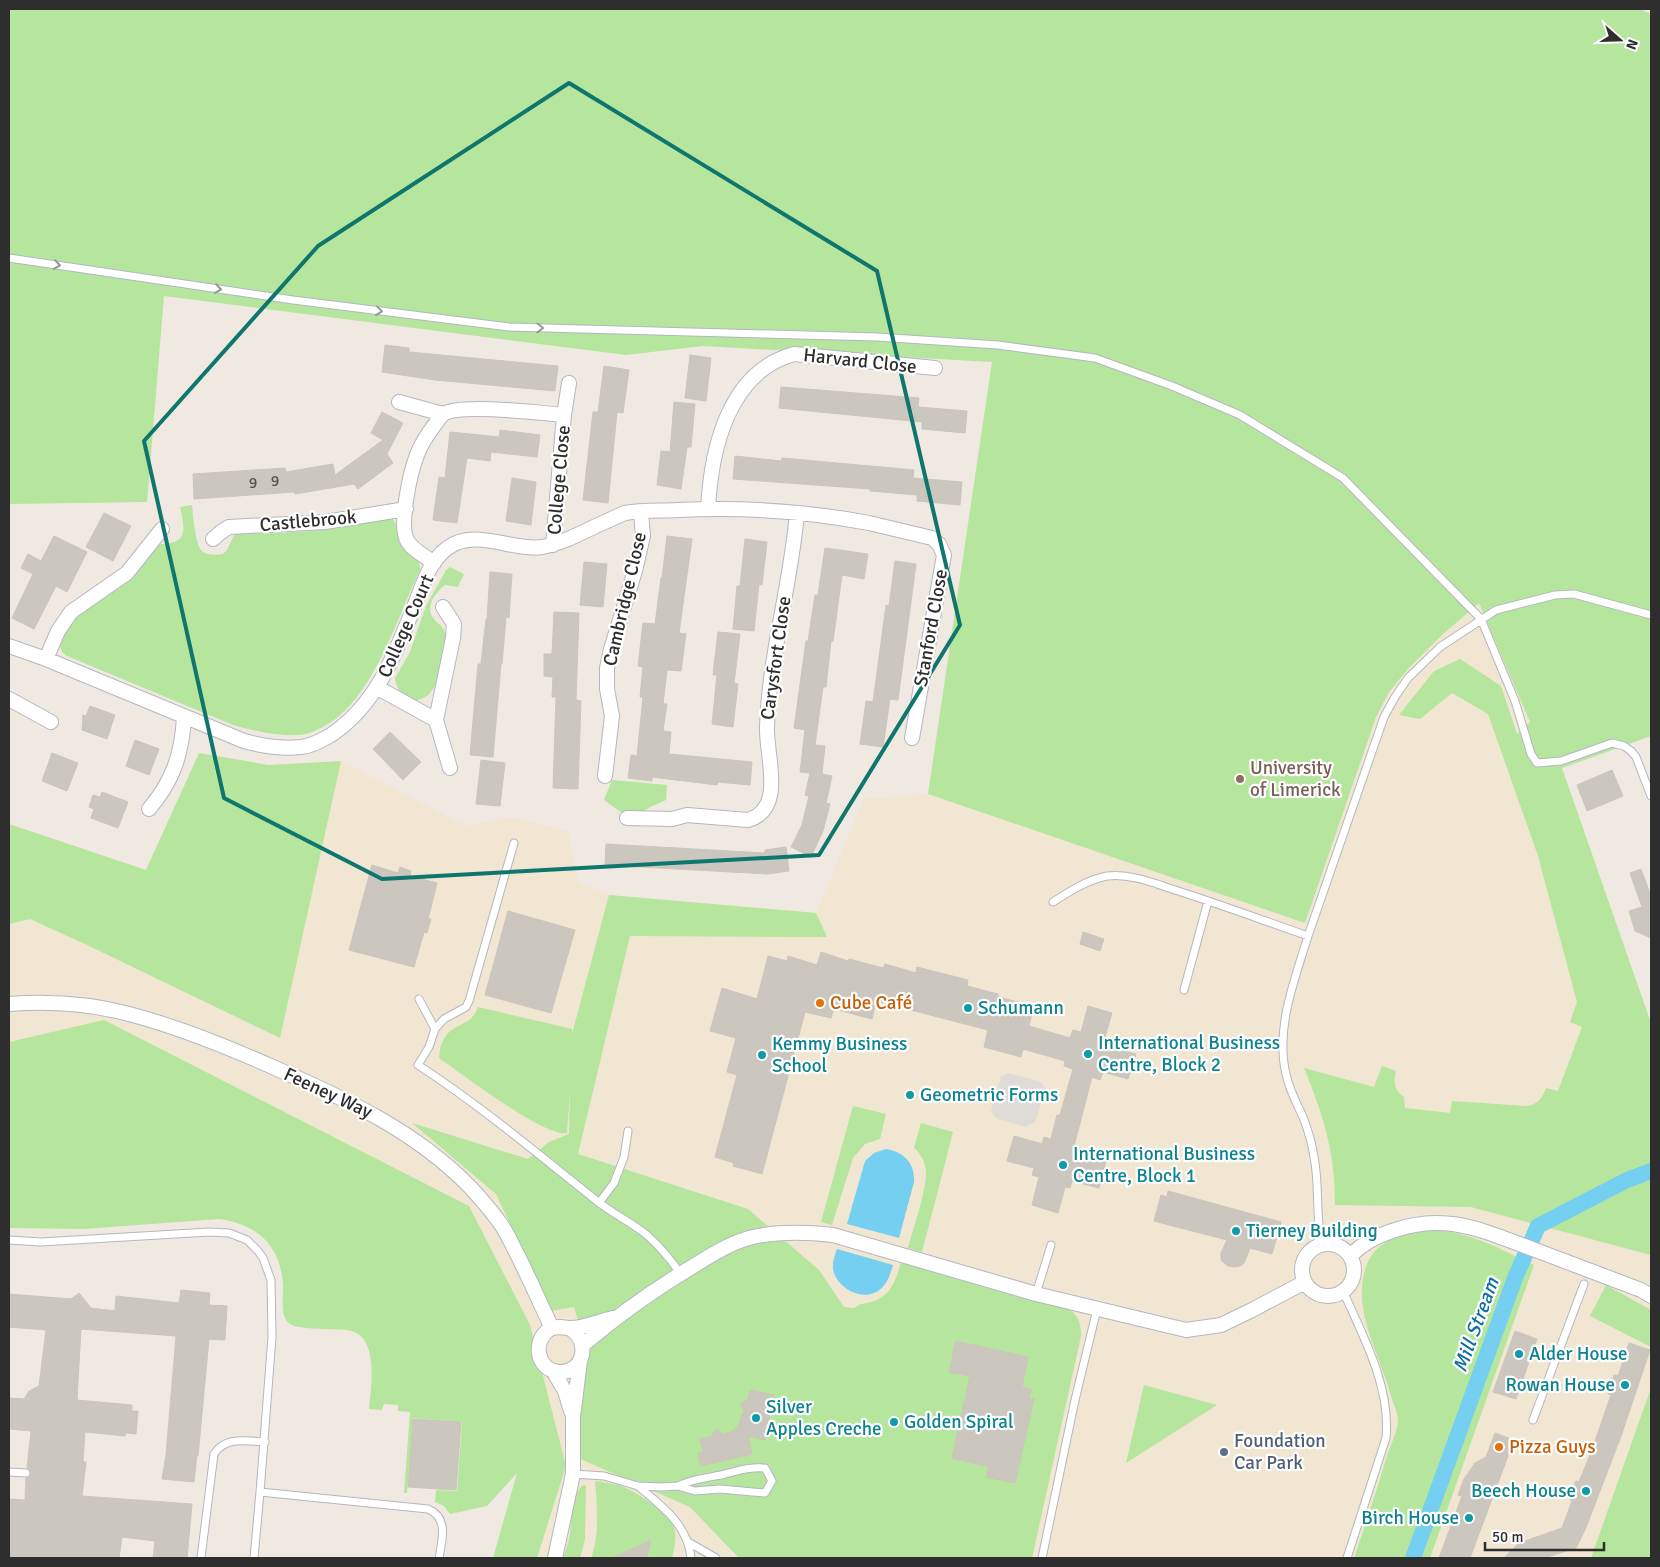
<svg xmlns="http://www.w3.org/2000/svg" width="1660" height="1567" font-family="Signika,sans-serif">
<rect width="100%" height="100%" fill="#efe9e1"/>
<path fill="#f0e6d1" d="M1488,9L1531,722L1651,1098V1558H537L566,1465L9,1042V824L146,870L199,753L269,765L341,761L466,826L511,817L568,831L578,882L609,895L816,913L864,799L928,794Z"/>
<path fill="#b6e59e" d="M9,9H1639L1651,14V736L1562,768L1651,1023V1255L1471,1207L1335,1205C1335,1152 1324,1117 1304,1068L1374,1087L1382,1066L1396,1071C1393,1083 1394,1090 1404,1097L1405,1108L1450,1113L1452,1101L1527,1106C1538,1104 1542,1099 1546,1088L1558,1091L1582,1027L1570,1022L1577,1002L1538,856L1488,714L1452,693L1420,719L1399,715L1434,671L1460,659L1501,686L1517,734L1530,722L1479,603L1442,635L1407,670L1389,692L1376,717L1305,923L928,794L992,362L703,346L626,355L164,296L147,502L9,504Z
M192,505C193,515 195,546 203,552C208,555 217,555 223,554L227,550L234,535L242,533C278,534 314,532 350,526C364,524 378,518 392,518C399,525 396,536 401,545C406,554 422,558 420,570C395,621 371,711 312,732C290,740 255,731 233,725L67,656L62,652L60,646L61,639L70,620L156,544C187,545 186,533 180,507Z
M450,567L464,574L458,587L445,585C435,593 424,607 434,619C439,625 444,627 446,635C443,651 442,681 430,693C427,697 420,699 416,701C404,697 396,691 395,678L409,654L426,606L446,570Z
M199,753L269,765L341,761L280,1038L85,944L30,919L9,924V824L146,870Z
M612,780L667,785L666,800L650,807L637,816L625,815L604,800Z
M609,895L816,913L827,937L630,936L578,1154L748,1209L819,1270L844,1307L854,1308C865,1301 868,1304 877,1300C893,1292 896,1278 901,1263L1069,1309C1079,1316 1081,1324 1081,1336L1032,1558H739L690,1507L578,1458L580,1395L589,1356L574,1307L551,1311L496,1194L412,1123L528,1159L549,1142L569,1134L570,1090L567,1133C545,1138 461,1073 439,1058C442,1018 470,1032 478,1007L572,1029V1034Z
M104,1020L469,1206L530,1325L566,1466L537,1558H493L517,1473L487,1506L450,1514L444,1506L435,1502L436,1490L457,1491L462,1422L413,1418L407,1493H404L410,1412L398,1411V1405L384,1404L382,1410L369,1409C371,1386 380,1334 347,1330C335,1329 299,1330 290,1324C279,1317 284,1295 283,1284C280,1245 257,1224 219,1219L84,1229L9,1228V1042Z
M853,1106L886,1114L880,1139L865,1144L853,1158L832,1225L821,1222Z
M921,1123L953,1132L922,1252L908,1248C913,1229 927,1189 926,1171C925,1162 921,1154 914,1148Z
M1434,1230C1471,1232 1502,1250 1534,1265L1430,1558H1354C1366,1523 1377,1489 1388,1453C1391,1445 1398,1429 1398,1421C1398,1414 1394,1405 1392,1399C1382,1360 1356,1319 1363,1278C1371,1238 1399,1235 1434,1230Z
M1606,1285L1651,1310V1347L1590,1316Z
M1144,1385L1217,1405L1126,1463Z
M1651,1388V1558H1591Z
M595,1481C606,1482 616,1484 626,1488C635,1492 666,1512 671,1520C678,1531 675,1546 672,1558H647L651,1540L614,1558H591C600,1535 597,1505 595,1481Z
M583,1485L586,1486L585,1539L580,1558H563C565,1552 568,1545 569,1539C572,1524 571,1495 583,1485Z"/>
<path fill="#dfdcd8" d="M1008,1073L1041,1082L1046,1089L1035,1122L1026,1127L998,1119L993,1115L991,1110L1001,1077Z"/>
<path fill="#75cff0" d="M886,1149C904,1152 915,1163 914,1182L899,1238L847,1224L865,1161L874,1153Z
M837,1249L893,1265C890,1275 887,1285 878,1291C861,1302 836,1287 833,1269C832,1263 835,1255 837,1249Z"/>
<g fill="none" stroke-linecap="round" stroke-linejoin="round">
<path stroke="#75cff0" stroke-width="16" d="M1413,1558L1515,1278L1538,1226L1627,1180L1651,1171"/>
</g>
<path fill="#cbc7bf" stroke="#cbc5ba" d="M385,345L409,348V352L558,366L555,391L435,380L382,372Z
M690,355L711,358L706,401L685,398Z
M604,366L629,370L623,413L617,412L608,503L583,500L593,412H598Z
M781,387L919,398L918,407L967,411L965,433L922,429V422L779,408Z
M674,402L695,404L691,447H687L681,489L657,485L661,451L670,452Z
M382,412L403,423L387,454L393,463L358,489L354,484L295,494L294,492L194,499L193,474L285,468L286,472L333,464L335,475L383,440L371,433Z
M500,430L540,435L537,457L491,452L490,461L467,458L457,523L433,520L439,477L445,478L450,432L499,437Z
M735,456L781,461L782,458L914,470L913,478L962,482L960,505L917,501V495L870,491V489L733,479Z
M512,478L536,482L531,525L506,521Z
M104,513L131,526L113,561L86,547Z
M54,536L87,552L67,592L56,586L34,629L12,618L33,574L21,568L28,554L41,561Z
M667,536L692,539L679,633L686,634L681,671L667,670L663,704H667L663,731L671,732L669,754L752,762L750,785L718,782L717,785L652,777V781L628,778L631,755L637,756L643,697H640L643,667L638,666L643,623L655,624L661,578H662Z
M745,539L767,542L762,585L759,584L754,631L733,629L737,586H740Z
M825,548L868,554L864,579L842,575L833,641H831L826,687H823L815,745L825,746L822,774L832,776L826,803L830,804L823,831L811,857L791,847L802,825L809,796L805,795L810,773L800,772L805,730L794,728L806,641H808L815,595H818Z
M895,561L916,564L898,700L890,699L883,747L860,744L866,701L873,702L886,605L889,606Z
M584,562L607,564L603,607L580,605Z
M490,572L512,574L509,618L506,617L502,664H501L493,757L470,755L478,664H481L486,619H487Z
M554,612L579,613L576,700L581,701L578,789L553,788L556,697H552L553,677L544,676V654H552Z
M718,632L740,634L734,683L738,684L733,727L712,724L717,675H713Z
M90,706L115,715L107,739L82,730L83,715L86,716Z
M390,732L421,762L403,780L373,749Z
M135,740L159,749L149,775L126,766Z
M52,753L78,763L67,791L42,781Z
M481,760L505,763L500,806L476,804Z
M1612,770L1623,796L1587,811L1577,785Z
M102,792L128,802L118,828L91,818L94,809L89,807L93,795L100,797Z
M606,844L765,853V850L786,847L789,871L767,874L605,865Z
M372,865L398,873L400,867L411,871L410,876L437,883L428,919H431L427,933L424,932L414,967L349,950Z
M1641,869L1651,896V938L1635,931L1629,911L1642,907L1630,873Z
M508,911L575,930L551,1013L485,995Z
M1083,932L1104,939L1100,951L1080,944Z
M821,952L848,961L849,959L883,968L885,964L916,973L917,967L968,980L967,986L998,994V997L1034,1006L1029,1026L1070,1038L1073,1030L1081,1032L1088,1006L1112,1013L1105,1037L1112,1039L1110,1047L1136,1054L1128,1079L1103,1072L1100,1080L1092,1077L1074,1146L1080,1148L1078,1154L1106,1161L1099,1188L1072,1181L1070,1188L1065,1187L1058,1213L1032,1205L1039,1177L1032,1175L1034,1168L1007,1161L1014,1136L1042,1144L1044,1137L1051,1139L1057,1115H1060L1073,1069L1064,1066L1065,1061L1023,1049L1021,1057L984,1047L988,1030L876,1001L872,1019L834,1009L831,1018L805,1012L762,1174L733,1166L734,1163L715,1157L737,1075L727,1072L736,1038L710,1031L722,988L757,999L768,956L787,961L788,956L817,965Z
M1168,1191L1281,1222L1272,1254L1250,1248L1244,1263L1240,1266L1235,1267L1228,1266L1222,1261L1221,1258V1253L1227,1240L1154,1221L1161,1195L1167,1197Z
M181,1290L210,1293L209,1305L227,1306L225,1340L209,1339L198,1456L197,1455L194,1482L162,1479L166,1455L176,1336L81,1329L77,1400L132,1405V1411H138L136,1434L126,1433L125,1436L85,1432L83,1462H86L82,1496L192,1504L187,1558H153L155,1541L122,1537L119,1558H9V1499L25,1500L26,1478L30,1476L31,1473L27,1468L31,1431L9,1429V1398L24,1399L29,1391L39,1386L46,1330L9,1327V1294L71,1299L79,1293L91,1308L115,1311L116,1296L179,1303Z
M1515,1331L1537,1339L1516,1399L1493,1392Z
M956,1341L1028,1357L1022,1387L1031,1390L1029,1398L1034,1399L1015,1483L986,1477L989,1467L952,1458L970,1376L949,1372Z
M1629,1343L1650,1350L1620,1439L1585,1530L1576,1548L1544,1558H1504L1517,1545L1525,1541L1562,1528L1572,1501L1569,1499L1576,1481L1579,1482L1593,1447L1611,1395L1608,1394L1614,1375L1618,1376Z
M750,1390L774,1395L765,1440L748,1436L752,1454L701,1466L698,1453L703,1452L700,1439L711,1437L716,1429L723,1434L731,1432L738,1427L743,1412L744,1416L745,1412L740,1404L748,1399Z
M413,1419L461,1422L456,1490L408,1487Z
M1495,1433L1514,1440L1470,1558H1439L1462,1496L1458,1495L1464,1479L1475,1463L1486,1457Z
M651,1540L647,1558H612Z"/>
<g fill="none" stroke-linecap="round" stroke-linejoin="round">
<g stroke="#b4b7c1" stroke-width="9">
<path id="lane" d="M9,258L293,300L509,327L877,337L998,345L1095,358L1172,386L1240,415L1343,478L1481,619L1515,701L1531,754L1537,763L1561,761L1612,743L1624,746L1631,751L1636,757L1651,796
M514,843L469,1001L466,1007L444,1019L435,1029L429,1047L418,1065C481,1106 538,1154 597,1201C613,1214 633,1223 648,1236C660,1247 671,1260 680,1273
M1053,902C1070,891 1087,880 1107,876C1131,873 1156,884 1178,891C1222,905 1265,921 1308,936
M1184,990L1208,901
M419,999L435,1029
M599,1203L614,1183L624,1157L628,1131
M9,1240L41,1242L209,1232L229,1233L247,1240L258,1251L263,1258L271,1280L272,1337L260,1492L428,1509C449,1518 442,1540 439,1558
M1322,1244C1315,1216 1320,1186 1314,1157C1312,1143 1308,1130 1303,1117C1296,1102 1289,1089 1286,1074C1275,1028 1295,979 1308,936L1384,717L1395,697L1408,678L1440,647L1496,610L1555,595L1574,594L1651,615
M1343,1291C1363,1336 1391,1387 1386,1438L1347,1558
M1036,1294L1051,1245
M1533,1420L1584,1284
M9,1472L26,1473
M573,1474L604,1476L638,1486L661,1487L678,1486L695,1491L720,1489L765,1493L772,1481L765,1468C747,1467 738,1471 721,1475C706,1478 692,1479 678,1486
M638,1486C662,1506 688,1525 691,1558
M688,1542L716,1558
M201,1558L214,1454C226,1436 246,1441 265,1442
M254,1558L260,1492
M1042,1558L1075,1400L1097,1309"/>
</g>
<g stroke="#b4b7c1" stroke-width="16">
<path id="street" d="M399,402L443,414
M708,509C711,450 728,372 794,354L935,368
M213,539L221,532L229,527L325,522L406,509
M553,545L564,415L569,383
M434,563C425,556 410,549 406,538C400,520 410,473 417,455C421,444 429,432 436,423C438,420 441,416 443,414C461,403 541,413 564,415
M443,607L454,624L453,638L436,720L450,768
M9,646L46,659L244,741C262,746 283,749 301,747C312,746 322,740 331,735C377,704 394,656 414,607C423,585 430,556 454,544C482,531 514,551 542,547C565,543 586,530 607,521C612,519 619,515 625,513C642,510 661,511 678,510C742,507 806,511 869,523C890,528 911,533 932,538L939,544L944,555L912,738
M46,659L58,631L71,612L127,573L162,529
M378,688L436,720
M9,699L51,722
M605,776L612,716L607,689V668L611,649L635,571L643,536L641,512
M149,809C173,781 182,754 184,717
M627,818L672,819L687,815L748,820C786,809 766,756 767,728C769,655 791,585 797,513
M9,1004C48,1001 91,1004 129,1014C179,1027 228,1047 275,1068C346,1099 416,1131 471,1188C481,1199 496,1216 504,1229C522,1261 536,1295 552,1328
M1302 1270a26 26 0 1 1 52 0a26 26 0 1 1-52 0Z
M1350,1256C1362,1244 1376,1236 1392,1231C1448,1211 1485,1232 1538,1251C1572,1264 1607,1277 1641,1290L1651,1296
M569,1328C591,1340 585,1374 558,1372C536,1369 532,1340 550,1329C556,1326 562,1327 568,1328C583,1329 599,1321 613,1318
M583,1345C618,1315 655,1289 695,1265C713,1254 732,1242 753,1237C780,1231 806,1232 833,1235L1036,1294L1186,1330L1221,1325L1252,1310L1305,1282
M553,1371L565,1391L571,1411
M555,1558L573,1474V1417L580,1361"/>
</g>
<use href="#lane" stroke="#fff" stroke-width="7"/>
<use href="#street" stroke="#fff" stroke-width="14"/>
</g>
<defs><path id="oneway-chevron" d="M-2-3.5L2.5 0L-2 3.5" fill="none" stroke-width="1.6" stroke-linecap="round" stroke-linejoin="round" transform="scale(1.25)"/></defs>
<g stroke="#969696">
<use href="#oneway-chevron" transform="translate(57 265) rotate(9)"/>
<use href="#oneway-chevron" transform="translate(218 289) rotate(8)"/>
<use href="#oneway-chevron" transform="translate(379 311) rotate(7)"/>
<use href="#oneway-chevron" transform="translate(540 328) rotate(1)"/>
</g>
<path fill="none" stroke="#0f766e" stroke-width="4" stroke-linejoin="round" d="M569,83L877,271L960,625L819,855L382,879L224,798L144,441L318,246Z"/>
<circle fill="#8d6e63" stroke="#fff" stroke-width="2" cx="1240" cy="779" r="5"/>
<g fill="#e8710a" stroke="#fff" stroke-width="2">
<circle cx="820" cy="1003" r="5"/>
<circle cx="1499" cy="1447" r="5"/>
</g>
<g fill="#0f9aa8" stroke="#fff" stroke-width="2">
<circle cx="968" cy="1008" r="5"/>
<circle cx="1088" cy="1054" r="5"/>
<circle cx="762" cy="1055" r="5"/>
<circle cx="910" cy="1095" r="5"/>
<circle cx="1063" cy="1165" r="5"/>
<circle cx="1236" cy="1231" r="5"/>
<circle cx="1519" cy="1354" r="5"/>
<circle cx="1625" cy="1385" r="5"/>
<circle cx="756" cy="1418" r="5"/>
<circle cx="894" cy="1422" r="5"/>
<circle cx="1586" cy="1491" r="5"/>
<circle cx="1469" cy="1518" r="5"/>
</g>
<circle fill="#5c6f8a" stroke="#fff" stroke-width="2" cx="1224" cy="1452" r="5"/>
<g text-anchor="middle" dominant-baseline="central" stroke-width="4.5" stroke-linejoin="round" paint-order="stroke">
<g font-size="16" fill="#555452">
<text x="275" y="481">9</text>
<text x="253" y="483">9</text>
</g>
<g font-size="19" fill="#2e2e2e" stroke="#fff">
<text transform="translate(860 361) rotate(6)">Harvard Close</text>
<text transform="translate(559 480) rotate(-85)">College Close</text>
<text transform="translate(308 521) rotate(-5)">Castlebrook</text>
<text transform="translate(625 599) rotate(-77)">Cambridge Close</text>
<text transform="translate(406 626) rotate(-66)">College Court</text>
<text transform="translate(931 628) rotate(-80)">Stanford Close</text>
<text transform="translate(776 658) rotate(-82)">Carysfort Close</text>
<text transform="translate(328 1093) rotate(25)">Feeney Way</text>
</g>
<g font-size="19" fill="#785e54" stroke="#fff" text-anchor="start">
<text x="1250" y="768">University<tspan x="1250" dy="22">of Limerick</tspan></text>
</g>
<g font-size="19" fill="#c56008" stroke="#fff" text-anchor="start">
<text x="830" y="1003">Cube Café</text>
<text x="1509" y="1447">Pizza Guys</text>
</g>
<g font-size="19" fill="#0d838f" stroke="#fff" text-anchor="start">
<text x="978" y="1008">Schumann</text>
<text x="1098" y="1043">International Business<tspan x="1098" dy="22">Centre, Block 2</tspan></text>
<text x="772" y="1044">Kemmy Business<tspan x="772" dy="22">School</tspan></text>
<text x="920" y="1095">Geometric Forms</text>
<text x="1073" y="1154">International Business<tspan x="1073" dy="22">Centre, Block 1</tspan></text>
<text x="1246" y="1231">Tierney Building</text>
<text x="1529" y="1354">Alder House</text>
<text x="1615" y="1385" text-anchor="end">Rowan House</text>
<text x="766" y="1407">Silver<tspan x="766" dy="22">Apples Creche</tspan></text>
<text x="904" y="1422">Golden Spiral</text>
<text x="1576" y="1491" text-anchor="end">Beech House</text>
<text x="1459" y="1518" text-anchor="end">Birch House</text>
</g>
<g font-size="19" fill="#4e5e75" stroke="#fff" text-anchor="start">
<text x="1234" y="1441">Foundation<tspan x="1234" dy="22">Car Park</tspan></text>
</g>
<g font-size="20" font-style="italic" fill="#0d6fa3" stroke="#fff">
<text transform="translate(1476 1325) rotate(-70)">Mill Stream</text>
</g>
</g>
<rect width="1660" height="1567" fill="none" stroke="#2e2e2e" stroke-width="20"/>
<g transform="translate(1620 40) rotate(110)" stroke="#ffffff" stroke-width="4" paint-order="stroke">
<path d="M0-4L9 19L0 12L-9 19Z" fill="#2e2e2e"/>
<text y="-8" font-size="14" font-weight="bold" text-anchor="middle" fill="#2e2e2e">N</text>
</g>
<path d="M1485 1542v8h119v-8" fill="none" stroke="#2e2e2e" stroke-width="2.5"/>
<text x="1492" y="1542" font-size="15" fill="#2e2e2e" stroke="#ffffff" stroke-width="4" paint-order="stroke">50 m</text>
</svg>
